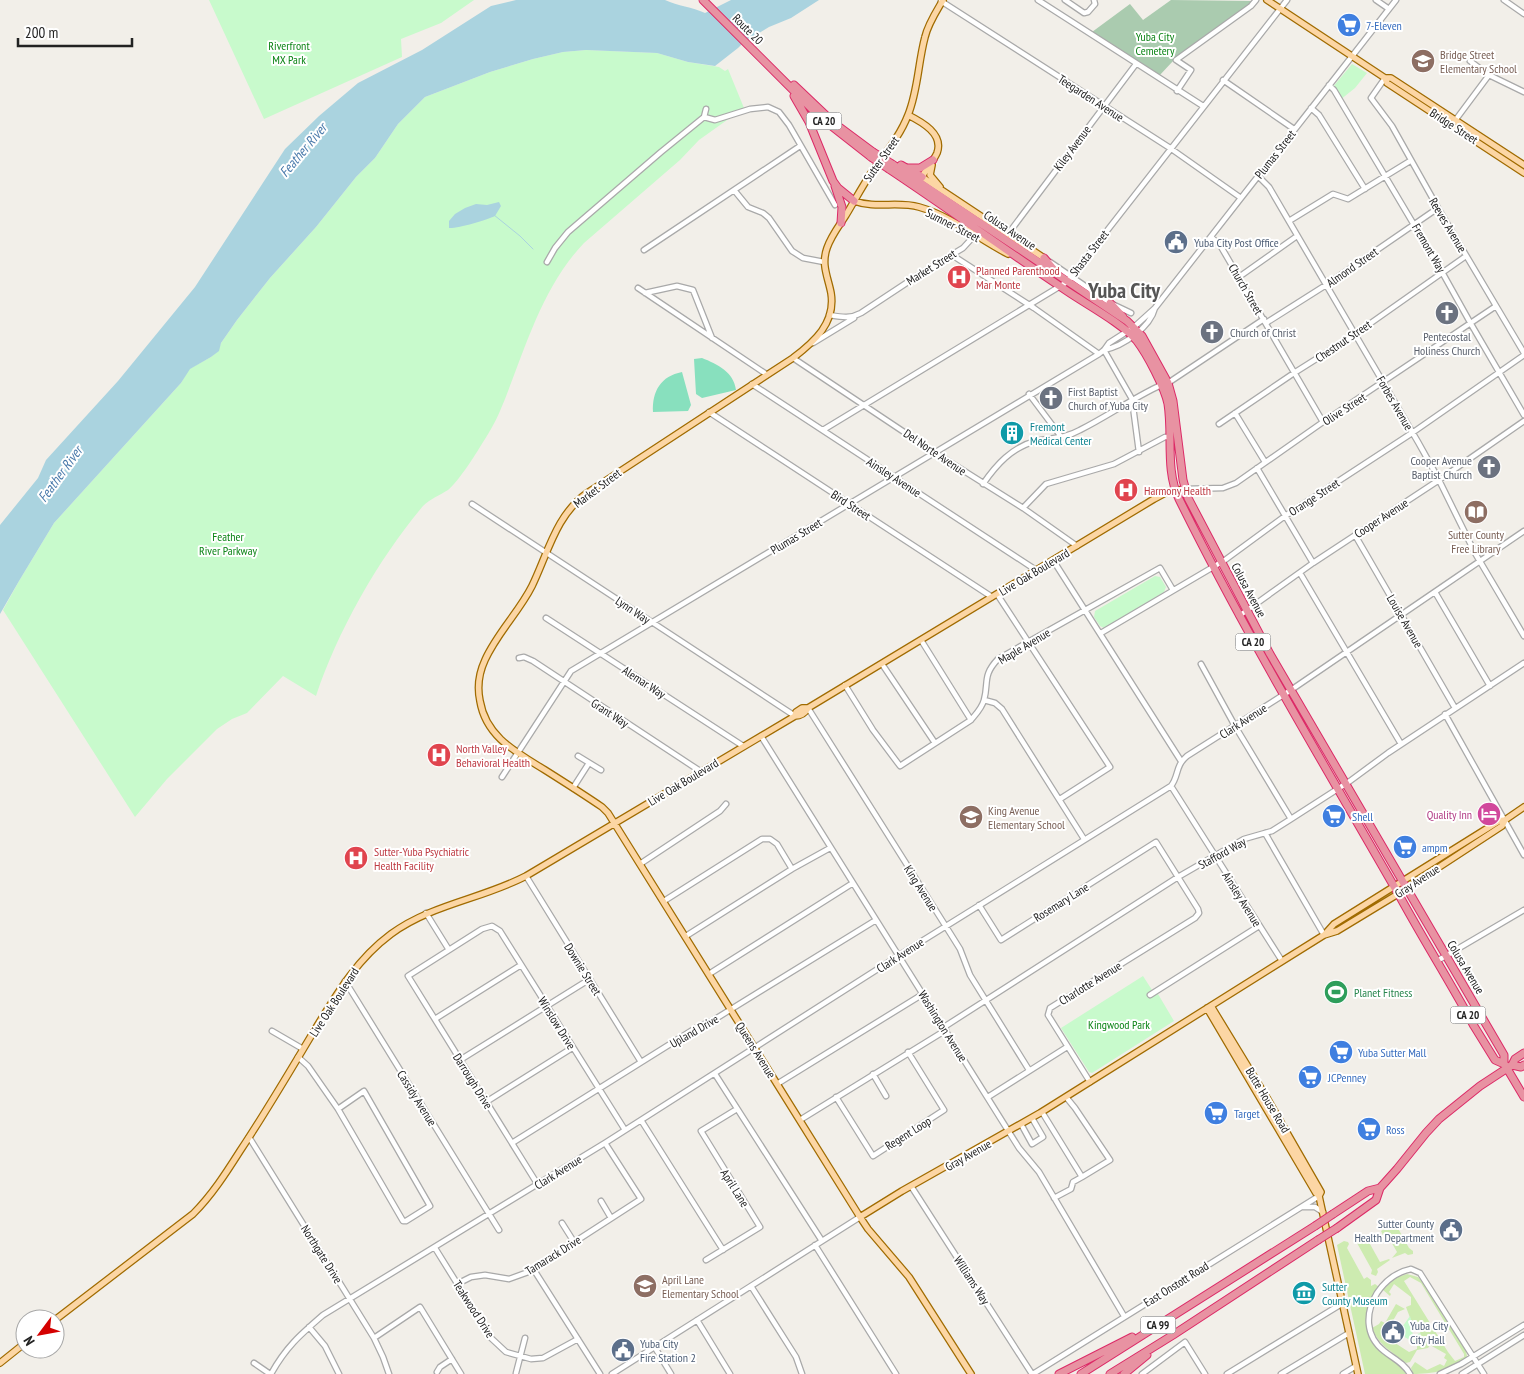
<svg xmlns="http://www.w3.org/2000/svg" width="1524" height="1374" font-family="'PT Sans Narrow',sans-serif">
<rect width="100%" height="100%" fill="#f2efe9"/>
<path fill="#cdebb0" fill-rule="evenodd" d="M1395,1223L1409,1248L1413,1251V1254L1408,1255L1405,1253L1392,1258L1397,1252L1386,1233L1383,1235L1381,1231Z
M1370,1236L1372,1240L1370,1244L1380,1262L1389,1259L1390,1260L1377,1269L1378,1272L1376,1276L1371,1274L1372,1270L1357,1243Z
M1344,1241L1348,1242L1349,1244L1347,1248L1364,1279L1367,1277L1371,1280V1286L1375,1284L1379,1287C1363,1306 1360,1333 1380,1351C1388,1359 1400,1363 1407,1374H1365L1337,1245Z
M1407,1274L1418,1277L1424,1283L1466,1351L1467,1356C1456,1371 1430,1374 1413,1374L1411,1368L1415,1362L1427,1370L1440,1364L1444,1366L1447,1360L1444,1358L1446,1354L1430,1345L1428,1348L1417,1350L1410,1362L1406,1363C1393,1352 1379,1346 1372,1328L1379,1324L1381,1321L1385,1323L1396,1304L1405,1309L1398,1312L1387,1331L1381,1328V1334L1409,1352L1417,1349V1346L1421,1339L1418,1337L1423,1327L1416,1322L1412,1323L1406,1307L1411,1305V1297L1394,1284L1389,1292L1391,1294L1390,1296L1383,1290L1395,1278ZM1410,1277L1421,1283L1464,1354V1357L1455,1361L1448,1352L1404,1281Z"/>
<path fill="#aacbaf" d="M1171,0L1253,1L1250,5L1173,61L1159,76L1092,32L1130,4L1143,20Z"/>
<path fill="#c8facc" d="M209,0H474L441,23L401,39L402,57L264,119Z
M586,50L657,53L688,62L719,67L725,71L728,69L744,108L699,140L680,160L584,243C540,289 524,354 500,411C495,423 487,436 480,447C474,457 457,483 448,490C440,495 430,499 423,506C379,558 337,632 316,696L283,676L247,713L232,719L217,729L167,779L135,817L3,610L19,581L54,523L181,383L189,369L211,357L218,351L221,343L237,320L270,278L316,227L356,177L375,158L398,124L425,97L490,72L533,59L563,52Z
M1352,64L1367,73L1355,88L1340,100L1332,88Z
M1155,576L1160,577L1166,587L1164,592L1104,628L1100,626L1094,617L1095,611Z
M1143,976L1152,990L1158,994L1174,1021L1092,1073L1089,1072L1061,1028Z
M1410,1316L1412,1323L1410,1324L1413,1335L1421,1333L1415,1343L1401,1335L1400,1330Z"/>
<path fill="#88e0be" d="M702,358C717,364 734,372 736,390L702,398L696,394L694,359Z
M682,372L691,405L688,411L653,412C652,391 661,376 682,372Z"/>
<path fill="#aad3df" d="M516,0H665C678,6 692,7 705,13L731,0H819L791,18L769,27L743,43L738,48L715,66L688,62L657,53L586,50L563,52L533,59L490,72L425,97L398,124L375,158L356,177L316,227L270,278L237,320L221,343L219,351L211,357L190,369L181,383L54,523L19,581L0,614V525L38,478L46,460L118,381L195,287L285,149L319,116L358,83L422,50L491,6Z
M499,202L501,206L495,216C487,220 456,229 449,228V221L455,214L465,208L476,204L487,205Z"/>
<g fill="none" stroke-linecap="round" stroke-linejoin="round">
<path stroke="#aad3df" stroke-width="1" d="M494,215L520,236L533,249"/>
<g stroke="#a9a9a9" stroke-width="7">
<path id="minor" d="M1038,0L1203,106
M1065,0L1084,13L1088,12L1095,4L1094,0
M1376,0L1389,9
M1504,0L1524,14
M941,1L1170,148L1241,198
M1470,61L1489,75L1524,92
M1385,78L1371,98L1392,126L1438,208L1524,353
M1223,80L1294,129
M1329,85L1334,90L1442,272L1471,324L1524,415
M1177,91L1191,70L1176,60L1251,6L1256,0
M1311,108L1319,115L1365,189
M704,117L715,120L750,109L768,107L779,112L789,125L835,205
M1454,122L1489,75
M1258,176L1269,187L1418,442L1437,476L1475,553L1524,636
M734,190L748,207L763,213L769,218L792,251L803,258L824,262
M1289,221L1333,194L1348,199L1410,161
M1008,234L1136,64
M1211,237L1220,245L1323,422
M644,250L800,146
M952,255L1034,308L1099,354
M547,262L555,248L568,232L661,152L704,117L706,109
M1050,262L1110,303L1131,313
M1239,277L1297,236
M638,288L766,374
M645,293L677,286L693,290L712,338
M829,315C841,317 850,319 861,313L920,274L963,248L975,235
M1266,323L1326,285L1438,208
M813,343L854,318
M1104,350L1132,399L1139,452
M1104,350C1123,346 1150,328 1155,308
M793,358L934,452L1023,508L1077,546
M1168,383L1264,319
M752,384L1036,570
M1029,394L1062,438
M709,412L992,597
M1235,413L1265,462
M1219,424L1294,373L1351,337L1466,256
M823,430L1067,282L1287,0
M1257,468L1313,563
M983,484C996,465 1012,447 1036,441C1051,438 1066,438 1080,430C1108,416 1133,398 1161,385
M1185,489L1223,488L1236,483L1323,422L1496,306
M472,504L795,716
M1023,508L1046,484L1114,464L1165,437H1170
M1355,535L1455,708
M1053,560L1181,761
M1300,573L1401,744
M1435,592L1490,686
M997,594L1110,767L1060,799
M1239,616L1313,563L1439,480L1524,421
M546,618L743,746
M1101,633L1225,560L1285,516L1412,433L1524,355
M921,640L971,720
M519,658L524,657L533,661L700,771
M882,664L935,743
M1201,664L1235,726L1291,819
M845,685L873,730L900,766L971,720C976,714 982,708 984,700C989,682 982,676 998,659L1160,568L1173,590
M984,700L995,703L1002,709L1084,839
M808,708L950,933L960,949L970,975L1029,1070
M1445,714L1524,855
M761,736L1019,1148L1039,1172L1124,1316
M578,756L601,770
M502,777L571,671L1099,354L1104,350L1109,343L1134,327L1155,308L1396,0
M1171,786L1282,961
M573,788L589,763
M1265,833L1324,935
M640,864L720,811L726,804
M526,876L641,1062
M664,901L762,839H770L777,844L792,869
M979,905L1001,940L1156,842L1198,909L1199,913L1195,918L1050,1008L1048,1015L1090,1082
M426,913L449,950
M686,936L792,869L830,848
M1437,961L1524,910
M709,974L853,883
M345,981L499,1230
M1150,995L1259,926
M435,1019L521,965
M944,1027L1178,877L1244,839L1272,831L1291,819L1350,781L1388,753L1524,663
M272,1031L303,1049
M298,1057L308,1066L338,1109L403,1221H406L430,1206L364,1091L338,1109
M460,1060L590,979
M715,1074L822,1241
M873,1074L886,1096
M777,1084L923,994
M836,1097L873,1156L944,1110L908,1052
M988,1097L1067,1047
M486,1102L572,1048
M1042,1112L1082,1177L1110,1160L1075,1108L1066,1097
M641,1120L723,1250
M800,1120L946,1030
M1021,1124L1032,1144L1043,1137L1032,1118
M249,1137L374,1338L383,1357L389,1374
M512,1143L699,1026L712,1021L876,920
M538,1185L408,976L482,929L492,926L500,931L625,1130
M911,1186L1032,1374
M1054,1198L1071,1189L1073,1182L1082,1177
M601,1201L611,1218
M1303,1207H1315L1323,1212
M562,1223L574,1242
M815,1245L896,1374
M435,1248L491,1338L506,1352L531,1359L543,1358L578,1339
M706,1260L760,1227L701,1131L737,1109
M534,1270L600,1374
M457,1284L471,1277L485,1275L509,1279L534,1270L542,1263L641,1199L605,1143
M751,1286L796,1357L802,1374
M697,1320L730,1374
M309,1327L325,1346L339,1374
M374,1338L420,1307L461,1374
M654,1346L671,1374
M254,1363L270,1374
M437,1372L440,1367L452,1359
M516,1373L525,1338
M271,1374C286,1347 300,1335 323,1315L605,1143L906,951L1171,786C1179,776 1175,766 1187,756L1291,690L1524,531
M612,1374L860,1217
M1033,1374L1319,1196
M1142,1374L1185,1342L1205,1374
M1227,1374L1343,1303
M1281,1374L1349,1333
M1343,1374L1356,1366
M1410,1374C1404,1363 1394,1359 1384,1351C1365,1336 1365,1313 1377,1293C1385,1281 1397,1272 1411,1269L1420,1273L1484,1374
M1440,1374L1461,1364L1524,1325
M1462,1374L1524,1335"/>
</g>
<g stroke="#a06b00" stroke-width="8">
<path id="major" d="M943,0C936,12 928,24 925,37C918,63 918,91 908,115C900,136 886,152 873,170C863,185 855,200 846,215C839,226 831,236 827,248C821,265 828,277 831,293C836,323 814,342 793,358L587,493C556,515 548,553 532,586C519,612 497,633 485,660C479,673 477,687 480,701C486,737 516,752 545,770C564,782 583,794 602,807L608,813L860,1217L868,1229L909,1277L971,1374
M1267,0L1385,78L1387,83L1524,173
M1385,78H1391L1524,165
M908,115C922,122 944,134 937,153C933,162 926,169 922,177L1044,258
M932,165L930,175L940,187
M854,201C876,209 897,201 919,207C951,216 979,239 1008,254
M795,716L796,712L802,708H808
M1325,934L1334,924L1499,821L1505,820L1524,807
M1211,1006L1267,1098L1321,1192L1319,1196L1358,1374
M1207,1008L1316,1193L1319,1196
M860,1217L902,1191L1040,1113L1324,935L1337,931L1398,894L1502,826L1505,820
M55,1320L193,1214C212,1195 226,1173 240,1151C266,1112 290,1071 314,1031C336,995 356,960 391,934C432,904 482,899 526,876L795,716C801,716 805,713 808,708L1154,499L1167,492L1185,489
M0,1363L25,1343"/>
</g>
<g stroke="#dc2a67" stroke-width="9">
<path id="highway" d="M703,0L820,117L871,157
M794,85L834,123L873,152
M794,96L809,122L833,181L838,188L854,201
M892,164L1127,321L1142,336L1168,383L1173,401L1183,480L1188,498L1270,654L1504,1055V1064
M901,165L922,177
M908,168H920L933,160
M889,169C949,209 1007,251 1067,291C1086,304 1123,324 1137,341C1147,354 1165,388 1168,404C1173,435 1165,470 1179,499C1246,635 1324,764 1399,895C1423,939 1450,982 1474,1026L1495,1060L1504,1064
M835,186L842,207L841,223
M1044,258L1056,272
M1110,303L1123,317
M1505,1065L1524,1097
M1512,1065L1521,1067L1524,1065
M1333,1214L1368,1191L1380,1188
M1337,1228L1376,1200L1380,1188L1397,1169L1426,1133L1439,1119L1480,1086L1512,1065L1515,1059L1524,1053
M1059,1374L1132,1337
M1081,1374L1315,1226
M1110,1374L1173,1335L1318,1240
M1124,1374L1147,1355"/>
</g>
<use href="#minor" stroke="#fff" stroke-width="4.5"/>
<use href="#major" stroke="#fcd6a4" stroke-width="5.5"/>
<use href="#highway" stroke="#e892a2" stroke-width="7"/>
<g stroke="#dc2a67" stroke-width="9" stroke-linecap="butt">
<path id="highway-bridge" d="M873,152L892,164
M871,157L889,169
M1315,1226L1333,1214
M1318,1240L1337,1228"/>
</g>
<use href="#highway-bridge" stroke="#e892a2" stroke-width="7"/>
</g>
<defs>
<g id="supermarket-disc" transform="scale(1.25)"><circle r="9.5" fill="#3f7fe0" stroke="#fff"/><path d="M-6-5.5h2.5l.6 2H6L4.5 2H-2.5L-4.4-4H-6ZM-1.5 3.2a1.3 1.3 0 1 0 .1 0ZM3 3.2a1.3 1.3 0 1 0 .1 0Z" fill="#fff"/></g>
<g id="school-disc" transform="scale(1.25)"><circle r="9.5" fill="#8d6e63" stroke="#fff"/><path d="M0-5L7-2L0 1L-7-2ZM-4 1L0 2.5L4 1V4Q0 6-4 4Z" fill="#fff"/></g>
<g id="civic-disc" transform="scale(1.25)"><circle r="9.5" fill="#5c6f8a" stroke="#fff"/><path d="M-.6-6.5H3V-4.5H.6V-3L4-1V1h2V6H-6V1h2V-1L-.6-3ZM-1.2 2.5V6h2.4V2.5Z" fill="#fff"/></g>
<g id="hospital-disc" transform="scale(1.25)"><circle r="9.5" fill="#e0444e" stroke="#fff"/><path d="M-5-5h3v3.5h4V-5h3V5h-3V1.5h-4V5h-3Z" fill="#fff"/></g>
<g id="church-disc" transform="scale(1.25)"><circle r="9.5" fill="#6b7280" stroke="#fff"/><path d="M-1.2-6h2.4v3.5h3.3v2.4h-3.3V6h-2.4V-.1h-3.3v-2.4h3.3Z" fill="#fff"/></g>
<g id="building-disc" transform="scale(1.25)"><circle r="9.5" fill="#0f9aa8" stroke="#fff"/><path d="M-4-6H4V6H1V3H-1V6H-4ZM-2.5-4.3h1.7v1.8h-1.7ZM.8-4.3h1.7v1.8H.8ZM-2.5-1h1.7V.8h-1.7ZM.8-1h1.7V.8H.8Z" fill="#fff"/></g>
<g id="library-disc" transform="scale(1.25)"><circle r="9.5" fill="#8d6e63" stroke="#fff"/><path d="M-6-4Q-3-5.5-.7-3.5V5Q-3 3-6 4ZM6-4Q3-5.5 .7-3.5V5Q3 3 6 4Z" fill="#fff"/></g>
<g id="hotel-disc" transform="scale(1.25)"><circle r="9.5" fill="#d1479c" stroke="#fff"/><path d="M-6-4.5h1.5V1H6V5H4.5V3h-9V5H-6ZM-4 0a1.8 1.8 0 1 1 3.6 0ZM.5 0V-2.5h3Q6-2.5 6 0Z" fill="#fff"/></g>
<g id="stadium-disc" transform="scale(1.25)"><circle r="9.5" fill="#2e9e5b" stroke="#fff"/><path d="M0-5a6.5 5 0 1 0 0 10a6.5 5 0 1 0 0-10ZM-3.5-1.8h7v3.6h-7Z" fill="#fff"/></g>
<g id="museum-disc" transform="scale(1.25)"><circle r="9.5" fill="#0f9aa8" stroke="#fff"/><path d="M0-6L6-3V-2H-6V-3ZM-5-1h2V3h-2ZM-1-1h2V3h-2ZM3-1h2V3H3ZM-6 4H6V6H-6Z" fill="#fff"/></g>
</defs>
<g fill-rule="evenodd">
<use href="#supermarket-disc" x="1349" y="25"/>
<use href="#school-disc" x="1423" y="61"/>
<use href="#civic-disc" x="1176" y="242"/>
<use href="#hospital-disc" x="959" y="277"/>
<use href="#church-disc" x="1447" y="313"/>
<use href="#church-disc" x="1212" y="332"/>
<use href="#church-disc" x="1051" y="398"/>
<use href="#building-disc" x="1012" y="433"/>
<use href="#church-disc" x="1489" y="467"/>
<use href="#hospital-disc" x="1126" y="490"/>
<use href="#library-disc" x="1476" y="512"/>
<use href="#hospital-disc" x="439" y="755"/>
<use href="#hotel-disc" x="1489" y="814"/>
<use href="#supermarket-disc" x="1334" y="816"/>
<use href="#school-disc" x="971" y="817"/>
<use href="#supermarket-disc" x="1405" y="847"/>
<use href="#hospital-disc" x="356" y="858"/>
<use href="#stadium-disc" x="1336" y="992"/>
<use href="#supermarket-disc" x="1341" y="1052"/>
<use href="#supermarket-disc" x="1310" y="1077"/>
<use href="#supermarket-disc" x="1216" y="1113"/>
<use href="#supermarket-disc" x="1369" y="1129"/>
<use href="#civic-disc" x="1451" y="1230"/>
<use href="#school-disc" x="645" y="1286"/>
<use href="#museum-disc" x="1304" y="1293"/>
<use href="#civic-disc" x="1393" y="1332"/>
<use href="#civic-disc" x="623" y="1350"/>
</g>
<g text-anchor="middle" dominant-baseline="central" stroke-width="4" stroke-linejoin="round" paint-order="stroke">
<g fill="#fff" stroke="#646464" stroke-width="1">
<rect x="806.5" y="112.5" width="35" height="17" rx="4"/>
<rect x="1235.5" y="633.5" width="35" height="17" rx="4"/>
<rect x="1450.5" y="1006.5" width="35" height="17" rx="4"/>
<rect x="1140.5" y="1316.5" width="35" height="17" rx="4"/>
</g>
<g font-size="11" font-weight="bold" fill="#222">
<text x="824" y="121">CA 20</text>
<text x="1253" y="642">CA 20</text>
<text x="1468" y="1015">CA 20</text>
<text x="1158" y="1325">CA 99</text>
</g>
<g font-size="12" fill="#366cbe" stroke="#fff" text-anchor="start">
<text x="1366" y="25">7-Eleven</text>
<text x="1352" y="816">Shell</text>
<text x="1422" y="847">ampm</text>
<text x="1358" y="1052">Yuba Sutter Mall</text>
<text x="1328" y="1077">JCPenney</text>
<text x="1234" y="1113">Target</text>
<text x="1386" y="1129">Ross</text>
</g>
<g font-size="12" fill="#222" stroke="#fff">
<text transform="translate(748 29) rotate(45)">Route 20</text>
<text transform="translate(1091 98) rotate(33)">Teegarden Avenue</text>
<text transform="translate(1454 126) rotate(33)">Bridge Street</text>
<text transform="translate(1072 148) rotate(-53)">Kiley Avenue</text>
<text transform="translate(1275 154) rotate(-52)">Plumas Street</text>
<text transform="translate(881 159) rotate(-55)">Sutter Street</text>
<text transform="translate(953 225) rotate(27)">Sumner Street</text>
<text transform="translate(1448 225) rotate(59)">Reeves Avenue</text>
<text transform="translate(1010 230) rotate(34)">Colusa Avenue</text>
<text transform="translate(1429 248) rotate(60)">Fremont Way</text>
<text transform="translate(1089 253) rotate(-52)">Shasta Street</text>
<text transform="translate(931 267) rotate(-32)">Market Street</text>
<text transform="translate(1352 267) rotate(-35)">Almond Street</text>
<text transform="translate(1246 289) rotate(60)">Church Street</text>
<text transform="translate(1343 341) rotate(-34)">Chestnut Street</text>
<text transform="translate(1395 403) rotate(60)">Forbes Avenue</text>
<text transform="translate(1344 409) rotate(-33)">Olive Street</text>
<text transform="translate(935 452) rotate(34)">Del Norte Avenue</text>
<text transform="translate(894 477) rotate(33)">Ainsley Avenue</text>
<text transform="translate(597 488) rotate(-37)">Market Street</text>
<text transform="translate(1314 497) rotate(-33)">Orange Street</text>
<text transform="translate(851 505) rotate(33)">Bird Street</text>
<text transform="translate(1381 518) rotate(-33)">Cooper Avenue</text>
<text transform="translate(796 536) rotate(-31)">Plumas Street</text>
<text transform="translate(1034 572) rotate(-31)">Live Oak Boulevard</text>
<text transform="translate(1249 590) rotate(62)">Colusa Avenue</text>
<text transform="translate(633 610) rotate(34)">Lynn Way</text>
<text transform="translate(1405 621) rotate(60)">Louise Avenue</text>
<text transform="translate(1024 646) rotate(-31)">Maple Avenue</text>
<text transform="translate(644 682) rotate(33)">Alemar Way</text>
<text transform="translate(610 713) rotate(33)">Grant Way</text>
<text transform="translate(1243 721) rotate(-33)">Clark Avenue</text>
<text transform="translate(683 782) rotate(-31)">Live Oak Boulevard</text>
<text transform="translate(1222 853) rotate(-29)">Stafford Way</text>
<text transform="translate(1417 881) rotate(-33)">Gray Avenue</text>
<text transform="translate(921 888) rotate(58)">King Avenue</text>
<text transform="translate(1242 899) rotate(58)">Ainsley Avenue</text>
<text transform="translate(1061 902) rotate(-32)">Rosemary Lane</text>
<text transform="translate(900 955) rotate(-33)">Clark Avenue</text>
<text transform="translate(1466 967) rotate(59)">Colusa Avenue</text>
<text transform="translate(583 969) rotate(58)">Downie Street</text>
<text transform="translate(1090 983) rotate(-32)">Charlotte Avenue</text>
<text transform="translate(334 1002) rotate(-57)">Live Oak Boulevard</text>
<text transform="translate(557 1023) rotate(58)">Winslow Drive</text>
<text transform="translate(943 1026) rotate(58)">Washington Avenue</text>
<text transform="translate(694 1031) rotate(-30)">Upland Drive</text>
<text transform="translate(756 1050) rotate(58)">Queens Avenue</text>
<text transform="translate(473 1081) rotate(58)">Darrough Drive</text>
<text transform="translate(417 1098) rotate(58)">Cassidy Avenue</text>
<text transform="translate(1268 1100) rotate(59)">Butte House Road</text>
<text transform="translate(908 1133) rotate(-32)">Regent Loop</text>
<text transform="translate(968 1155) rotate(-30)">Gray Avenue</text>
<text transform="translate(558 1172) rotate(-32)">Clark Avenue</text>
<text transform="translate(735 1188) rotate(58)">April Lane</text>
<text transform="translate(322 1254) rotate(58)">Northgate Drive</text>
<text transform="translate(553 1255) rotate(-32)">Tamarack Drive</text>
<text transform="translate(972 1280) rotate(57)">Williams Way</text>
<text transform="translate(1176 1284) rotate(-32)">East Onstott Road</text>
<text transform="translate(474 1309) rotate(57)">Teakwood Drive</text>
</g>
<g font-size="12" fill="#0c8416" stroke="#fff">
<text x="1155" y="36">Yuba City<tspan x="1155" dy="14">Cemetery</tspan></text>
<text x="289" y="45">Riverfront<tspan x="289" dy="14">MX Park</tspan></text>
<text x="228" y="536">Feather<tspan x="228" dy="14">River Parkway</tspan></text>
<text x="1119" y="1024">Kingwood Park</text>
</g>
<g font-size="12" fill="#785e54" stroke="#fff" text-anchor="start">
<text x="1440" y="54">Bridge Street<tspan x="1440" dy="14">Elementary School</tspan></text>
<text x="1476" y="534" text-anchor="middle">Sutter County<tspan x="1476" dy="14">Free Library</tspan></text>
<text x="988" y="810">King Avenue<tspan x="988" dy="14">Elementary School</tspan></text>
<text x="662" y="1279">April Lane<tspan x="662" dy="14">Elementary School</tspan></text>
</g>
<g font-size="12" fill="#4e5e75" stroke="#fff" text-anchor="start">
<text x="1194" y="242">Yuba City Post Office</text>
<text x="1434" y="1223" text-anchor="end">Sutter County<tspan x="1434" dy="14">Health Department</tspan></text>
<text x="1410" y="1325">Yuba City<tspan x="1410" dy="14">City Hall</tspan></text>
<text x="640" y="1343">Yuba City<tspan x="640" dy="14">Fire Station 2</tspan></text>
</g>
<g font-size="12" fill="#be3a42" stroke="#fff" text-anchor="start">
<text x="976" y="270">Planned Parenthood<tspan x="976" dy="14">Mar Monte</tspan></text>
<text x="1144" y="490">Harmony Health</text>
<text x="456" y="748">North Valley<tspan x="456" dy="14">Behavioral Health</tspan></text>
<text x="374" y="851">Sutter-Yuba Psychiatric<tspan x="374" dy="14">Health Facility</tspan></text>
</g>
<g font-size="12" fill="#5b616d" stroke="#fff" text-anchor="start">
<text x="1230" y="332">Church of Christ</text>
<text x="1447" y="336" text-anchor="middle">Pentecostal<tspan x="1447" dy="14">Holiness Church</tspan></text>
<text x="1068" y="391">First Baptist<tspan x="1068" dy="14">Church of Yuba City</tspan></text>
<text x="1472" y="460" text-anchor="end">Cooper Avenue<tspan x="1472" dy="14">Baptist Church</tspan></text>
</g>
<g font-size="12" fill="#0d838f" stroke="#fff" text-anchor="start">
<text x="1030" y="426">Fremont<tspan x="1030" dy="14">Medical Center</tspan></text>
<text x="1322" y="1286">Sutter<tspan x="1322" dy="14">County Museum</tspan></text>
</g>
<g font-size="12" fill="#b23c85" stroke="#fff" text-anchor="end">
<text x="1472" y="814">Quality Inn</text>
</g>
<g font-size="12" fill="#27864d" stroke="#fff" text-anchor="start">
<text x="1354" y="992">Planet Fitness</text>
</g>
<g font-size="14" font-style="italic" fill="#4a7aab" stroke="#fff">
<text transform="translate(303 150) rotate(-50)">Feather River</text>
<text transform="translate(60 474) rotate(-54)">Feather River</text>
</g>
<g font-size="22" font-weight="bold" fill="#555" stroke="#fff">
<text x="1124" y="290">Yuba City</text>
</g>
</g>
<g transform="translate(40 1334) rotate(238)"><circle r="24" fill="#ffffff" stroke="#a7a7a7"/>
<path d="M0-4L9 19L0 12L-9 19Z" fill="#d40000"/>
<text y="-8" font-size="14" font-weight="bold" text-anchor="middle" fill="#222222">N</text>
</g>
<path d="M18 38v8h114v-8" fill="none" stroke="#222222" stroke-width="2.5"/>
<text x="25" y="38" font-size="15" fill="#222222" stroke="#ffffff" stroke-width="4" paint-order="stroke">200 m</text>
</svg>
